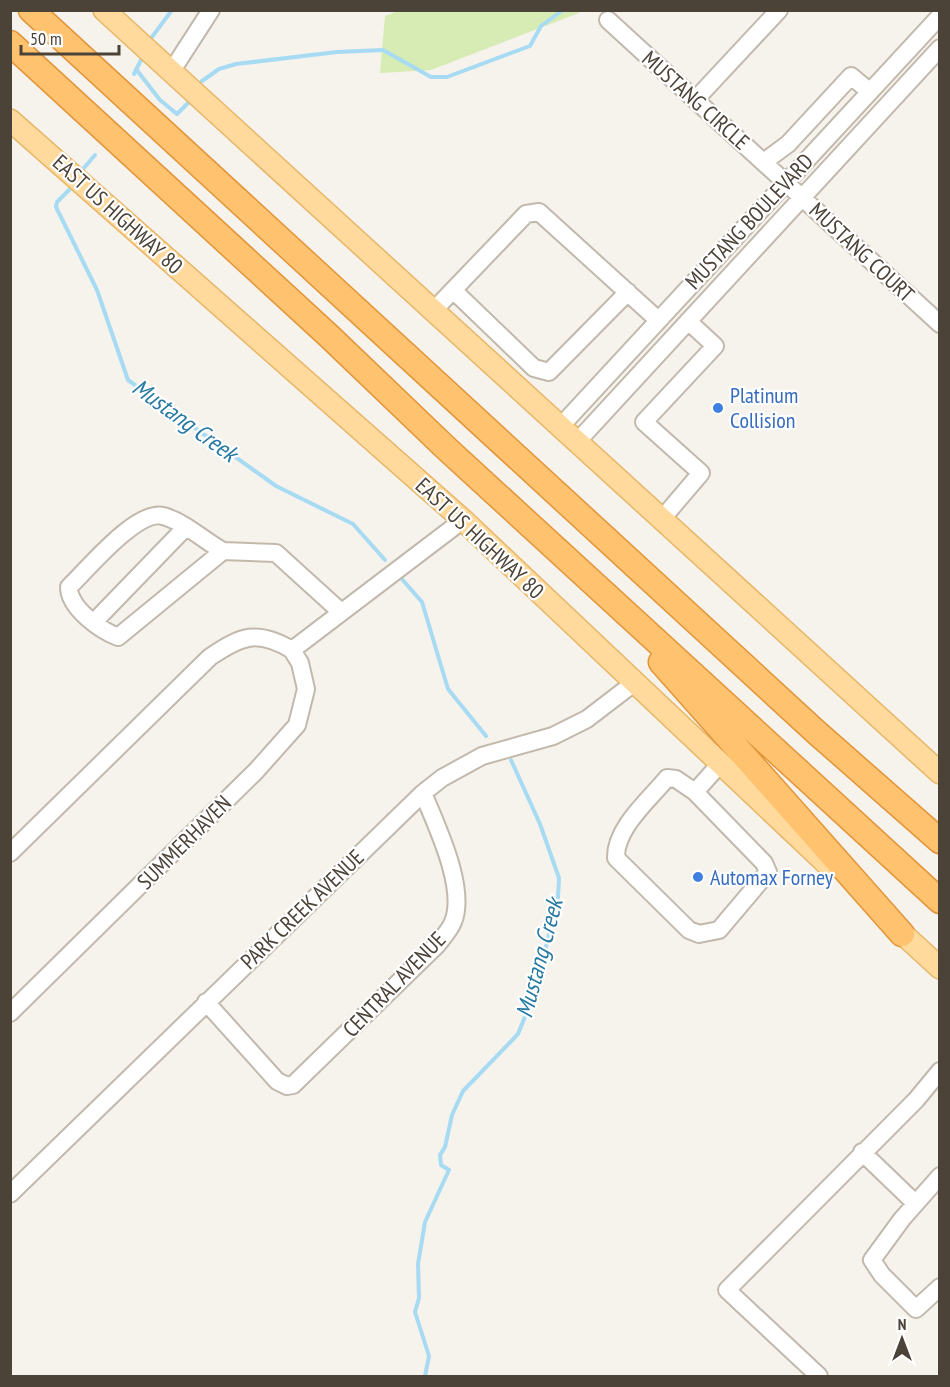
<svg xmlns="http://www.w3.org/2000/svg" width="950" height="1387" font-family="'PT Sans Narrow',sans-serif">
<rect width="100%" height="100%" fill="#f6f2ec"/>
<path fill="#d7ebb4" d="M401,10H580V11L579,13L431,70L380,73L385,16Z"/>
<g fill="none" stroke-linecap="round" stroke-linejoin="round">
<path stroke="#a7dbf3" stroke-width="4" d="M152,37L172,10
M136,69L160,100L177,114L189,102
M134,74L141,60
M202,81L219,69L236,64L337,52L383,50L431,77H447L530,46L541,26L563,10
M83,169L95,155
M72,187L57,202L56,207L97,290L128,380L276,486L353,524L385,560
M401,578L422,602L448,689L486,736
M425,1376L429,1356L415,1312L419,1298L418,1264L425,1222L449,1170L441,1165L440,1155L445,1147L452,1115L463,1091L518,1034L535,992L558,897L559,878L540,824L511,760"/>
<g stroke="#c2b9ad" stroke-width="20">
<path id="minor" d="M608,20L940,324
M171,72L211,10
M696,99L779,10
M765,161L788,144L851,76L869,91
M453,290L534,368L549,372L628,292
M434,310L526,214L539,212L658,320
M560,427L940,16
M576,443L940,48
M661,520L701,473L644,422L715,346L688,321
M223,551C203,540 185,522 163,516C137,509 87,570 69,587C69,608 100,630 118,637L223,551L276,553L341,612
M94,622L186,527
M695,792L764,863L768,872L719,930L699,934L689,930L616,858C615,828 650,799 667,778L676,779L695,792L720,764
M10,853L210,657C241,636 257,629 292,650L463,520
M206,1002L277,1081L287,1086L293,1085L437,945C442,938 450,930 453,922C467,888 436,825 423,793
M10,1013L256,771L297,725L306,689L300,663L292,650
M862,1152L915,1203
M940,1176L902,1219L872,1260L882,1275L916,1309L940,1287
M10,1194L423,793L442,778L482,756L553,736L587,719L634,683
M819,1376L727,1290L916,1100L940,1071"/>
</g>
<g stroke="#e8b667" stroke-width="24">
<path id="major" d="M104,10L940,773
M10,120L463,520L828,865
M891,923L940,968"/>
</g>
<g stroke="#e39539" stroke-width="27">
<path id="highway" d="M31,10L816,732L940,841
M10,43L329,336L447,449L940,901
M661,662L902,934"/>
</g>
<use href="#minor" stroke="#fff" stroke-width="16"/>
<use href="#major" stroke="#ffda9c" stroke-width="21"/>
<use href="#highway" stroke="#ffc26e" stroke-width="24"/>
</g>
<g fill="#3f7fe0" stroke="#fff" stroke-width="2">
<circle cx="718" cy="408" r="6"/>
<circle cx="698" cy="877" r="6"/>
</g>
<g text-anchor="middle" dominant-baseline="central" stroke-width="4.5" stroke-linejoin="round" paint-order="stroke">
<g font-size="22" fill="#4b4238" stroke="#fff">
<text transform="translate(696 100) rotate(42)">MUSTANG CIRCLE</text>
<text transform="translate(118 214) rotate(42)">EAST US HIGHWAY 80</text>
<text transform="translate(749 221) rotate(-47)">MUSTANG BOULEVARD</text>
<text transform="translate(862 252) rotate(43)">MUSTANG COURT</text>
<text transform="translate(480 538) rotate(43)">EAST US HIGHWAY 80</text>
<text transform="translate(184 842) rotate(-45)">SUMMERHAVEN</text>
<text transform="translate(302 909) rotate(-44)">PARK CREEK AVENUE</text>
<text transform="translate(394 984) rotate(-46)">CENTRAL AVENUE</text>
</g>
<g font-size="22" fill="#366cbe" stroke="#fff" text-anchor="start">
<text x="730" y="395">Platinum<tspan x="730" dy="25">Collision</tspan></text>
<text x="710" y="877">Automax Forney</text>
</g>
<g font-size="24" font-style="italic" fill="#287aa2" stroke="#fff">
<text transform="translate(185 420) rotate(36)">Mustang Creek</text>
<text transform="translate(539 958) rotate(-75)">Mustang Creek</text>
</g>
</g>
<rect width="950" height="1387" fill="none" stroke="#4b4238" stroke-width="24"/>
<g transform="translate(902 1339)" stroke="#ffffff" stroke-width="4.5" paint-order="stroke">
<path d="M0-4.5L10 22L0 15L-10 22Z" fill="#4b4238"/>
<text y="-9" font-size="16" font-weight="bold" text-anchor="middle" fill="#4b4238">N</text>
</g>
<path d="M21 45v9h98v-9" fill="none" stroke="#4b4238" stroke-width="3"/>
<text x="30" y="45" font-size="18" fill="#4b4238" stroke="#ffffff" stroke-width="4.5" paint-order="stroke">50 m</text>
</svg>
